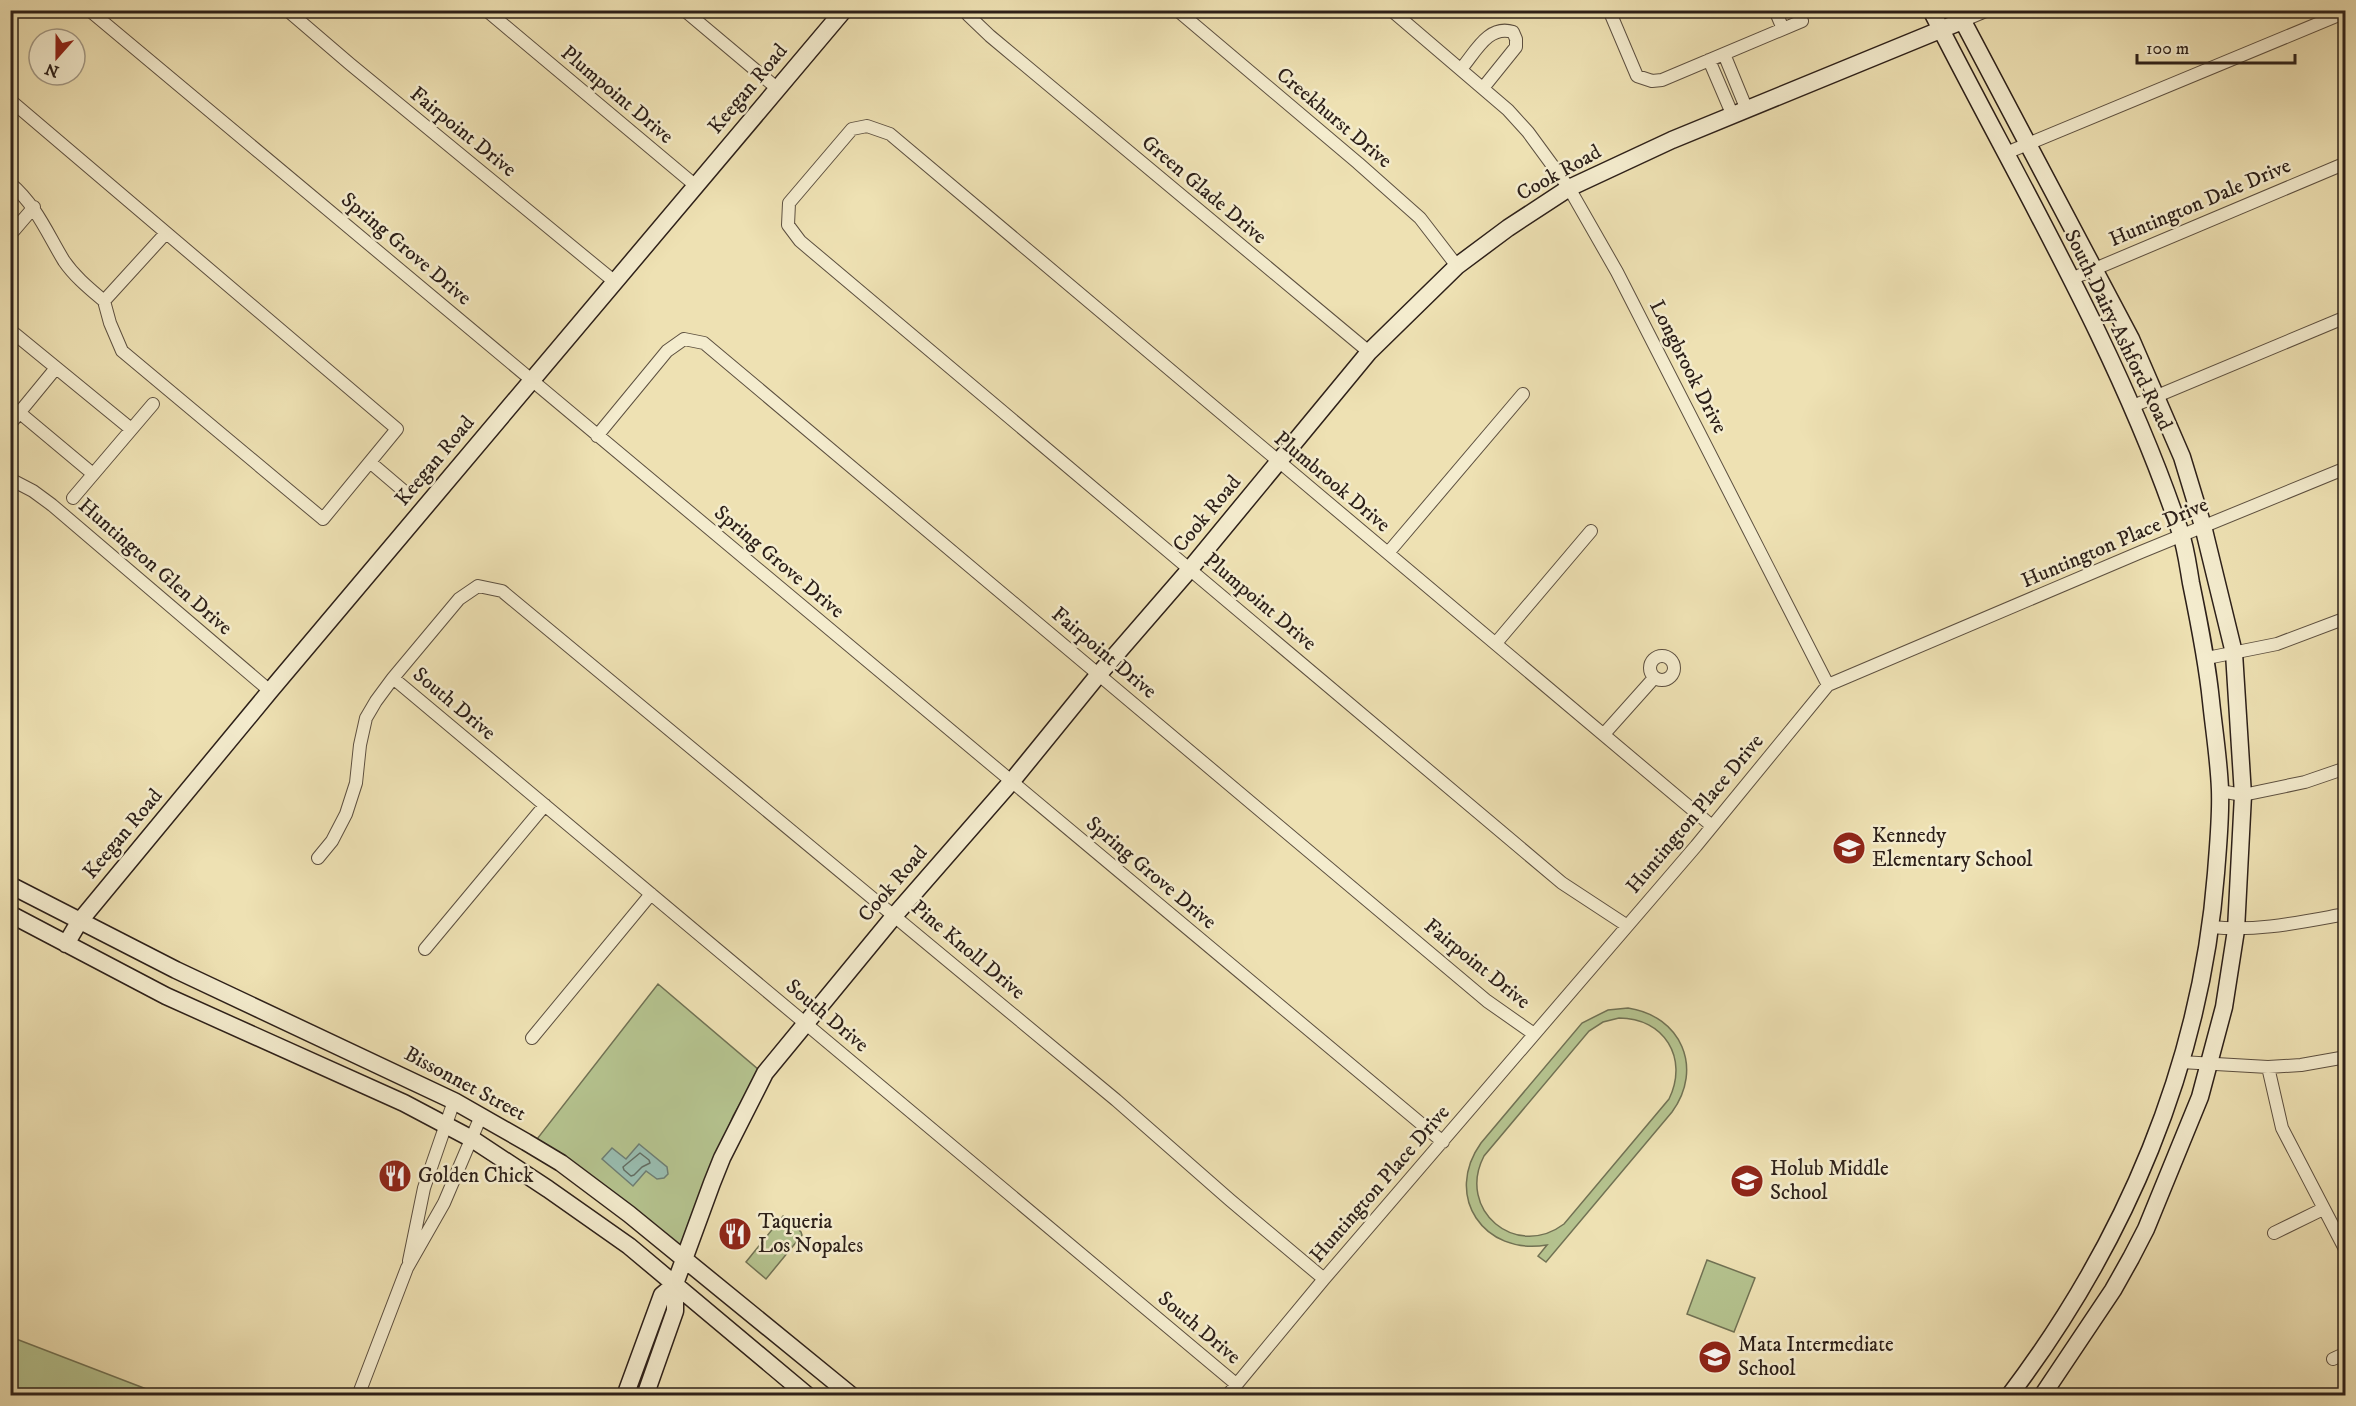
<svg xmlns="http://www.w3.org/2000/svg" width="2356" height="1406" font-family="'IM FELL DW Pica',serif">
<rect width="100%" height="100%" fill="#eee1b3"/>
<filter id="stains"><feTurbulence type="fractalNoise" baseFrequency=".00333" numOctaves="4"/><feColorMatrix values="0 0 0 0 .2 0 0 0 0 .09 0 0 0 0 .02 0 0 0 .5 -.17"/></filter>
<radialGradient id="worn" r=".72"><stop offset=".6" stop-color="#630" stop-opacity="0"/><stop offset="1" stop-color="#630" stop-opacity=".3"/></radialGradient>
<path fill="#b5c38f" stroke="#717254" stroke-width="1.5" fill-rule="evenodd" d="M658,984L759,1070L733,1116L680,1248L537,1139Z
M1628,1008C1681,1016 1704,1068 1672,1112L1546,1262L1538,1256L1547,1245C1484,1256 1443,1196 1481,1143L1582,1023L1608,1010ZM1619,1018C1664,1018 1689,1058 1669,1099L1564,1224C1516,1260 1456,1210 1484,1156L1589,1031L1603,1022Z
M783,1216L801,1232L802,1235L766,1279L746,1262Z
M1707,1260L1755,1278L1734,1332L1687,1314Z
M11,1337L162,1395H11Z"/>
<path fill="#99bdb0" stroke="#6e7e74" stroke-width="1.5" d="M639,1144L667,1167L668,1174L664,1178L657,1179L646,1171L633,1186L602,1159L612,1148L626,1159Z"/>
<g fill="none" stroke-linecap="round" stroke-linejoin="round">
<path stroke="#636e64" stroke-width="1.5" d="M640,1153L649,1160L650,1163L642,1167L634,1175L631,1176L624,1170L623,1167Z"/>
<g stroke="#5d5040" stroke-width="14">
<path id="street" d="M89,10L1443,1142
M287,10L350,64L615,282
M486,10L696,186
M684,10L778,89
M968,10V15L990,36L1369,352
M1177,10L1358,163L1420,218L1457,266
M1391,10L1508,110L1528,132L1569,188L1617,272L1828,685
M1609,10L1637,76L1652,81L1662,80L1802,21
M1775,10L1783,29
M1962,21L1988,10
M1724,54L1747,110
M1709,60L1733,116
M1461,69C1475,53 1488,24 1513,32L1516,39V47L1483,88
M10,100L397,429L323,519L122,351L110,323L104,301L166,233
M2006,153L2346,12
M10,183C36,205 47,233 64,261C75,277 90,289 104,301
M10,235L34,207
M2071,279L2346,163
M10,330L131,429
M2133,406L2346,317
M20,413L93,474
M10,424L56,368
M597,436L667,351L684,339L704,343L1487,1001L1534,1034
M371,463L405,492
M10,479L33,491L52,505L270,691
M73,498L153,404
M1388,553L1523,394
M1496,643L1591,531
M1650 668a12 12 0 1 1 24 0a12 12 0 1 1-24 0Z
M2207,658L2277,644L2346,618
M393,678L1236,1384
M1604,734L1654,678
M2220,791L2243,795L2305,782L2346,768
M318,858L332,841L346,814L356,783L360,745L366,718L376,701L393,678L459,599L478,586L502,591L1116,1100L1230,1200L1324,1279
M1626,925L1562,883L800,241L788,225L789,203L852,129L867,126L890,134L1712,826
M2212,927C2257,932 2301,922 2346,914
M425,949L545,805
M532,1038L651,894
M2181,1062L2268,1067L2301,1065L2346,1057
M2268,1067L2282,1128L2346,1251
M2274,1233L2323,1209
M409,1261L424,1188L454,1101
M2333,1359L2346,1353
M358,1396L407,1268L444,1203L481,1116
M1227,1396L1324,1279L1696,846L1828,685L2141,552L2346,468"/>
</g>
<g stroke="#2d2019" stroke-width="19">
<path id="secondary" d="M1931,10C2018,182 2119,349 2180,531C2186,548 2188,566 2191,583C2199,622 2207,661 2211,701C2214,730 2219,761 2220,790C2221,817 2218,846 2216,873C2201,1065 2125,1243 2009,1396
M1957,10L2131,339L2182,457L2203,526L2234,653L2243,795L2236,930L2224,1007L2200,1097L2146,1229L2131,1258L2113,1290L2042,1396
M10,885L176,970L454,1101L526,1142L561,1163L629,1214L852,1396
M10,914L166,996L404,1103L472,1139L548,1189L629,1246L808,1396
M66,944L79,922L270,691L844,10
M625,1396L662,1295L675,1284
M645,1396L675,1311V1284L712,1183L722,1158L765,1073L895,915L1012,781L1099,674L1190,569L1369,352L1457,266L1508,228L1569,188L1672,140L1962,21"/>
</g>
<use href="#street" stroke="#f4ecce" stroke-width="12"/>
<use href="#secondary" stroke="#f4ecce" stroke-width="16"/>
</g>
<defs>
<g id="school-disc" transform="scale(1.725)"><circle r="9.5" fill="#8f2418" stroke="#f4ecce"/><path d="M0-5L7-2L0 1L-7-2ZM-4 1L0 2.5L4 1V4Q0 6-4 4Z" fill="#fff"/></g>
<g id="restaurant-disc" transform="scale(1.725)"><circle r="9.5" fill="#8f2418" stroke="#f4ecce"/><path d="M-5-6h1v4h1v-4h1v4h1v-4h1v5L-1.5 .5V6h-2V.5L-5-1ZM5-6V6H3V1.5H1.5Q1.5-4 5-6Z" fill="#fff"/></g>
</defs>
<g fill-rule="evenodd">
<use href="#school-disc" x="1849" y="848"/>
<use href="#restaurant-disc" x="395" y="1176"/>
<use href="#school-disc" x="1747" y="1181"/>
<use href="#restaurant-disc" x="735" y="1234"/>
<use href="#school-disc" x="1715" y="1357"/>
</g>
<g text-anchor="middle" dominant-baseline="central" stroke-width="5" stroke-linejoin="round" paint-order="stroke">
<g font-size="21" fill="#2d2019" stroke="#f4ecce">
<text transform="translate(748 89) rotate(-50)">Keegan Road</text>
<text transform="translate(617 95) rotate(40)">Plumpoint Drive</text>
<text transform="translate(1334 118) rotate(40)">Creekhurst Drive</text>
<text transform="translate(463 132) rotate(39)">Fairpoint Drive</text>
<text transform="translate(1559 173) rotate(-29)">Cook Road</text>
<text transform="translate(1204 190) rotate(40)">Green Glade Drive</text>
<text transform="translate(2200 203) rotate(-23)">Huntington Dale Drive</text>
<text transform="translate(406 249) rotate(40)">Spring Grove Drive</text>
<text transform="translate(2118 330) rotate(64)">South Dairy Ashford Road</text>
<text transform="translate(1688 367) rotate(63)">Longbrook Drive</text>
<text transform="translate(435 461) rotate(-50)">Keegan Road</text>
<text transform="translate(1332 482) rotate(40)">Plumbrook Drive</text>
<text transform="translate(1207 514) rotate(-50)">Cook Road</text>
<text transform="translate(2115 543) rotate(-23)">Huntington Place Drive</text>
<text transform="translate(779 562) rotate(40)">Spring Grove Drive</text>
<text transform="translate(155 567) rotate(41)">Huntington Glen Drive</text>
<text transform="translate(1260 602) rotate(40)">Plumpoint Drive</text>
<text transform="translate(1104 653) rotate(40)">Fairpoint Drive</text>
<text transform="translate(454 704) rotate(40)">South Drive</text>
<text transform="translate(1695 814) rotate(-50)">Huntington Place Drive</text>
<text transform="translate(123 834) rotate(-50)">Keegan Road</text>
<text transform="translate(1151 873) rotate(40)">Spring Grove Drive</text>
<text transform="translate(893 884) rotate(-49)">Cook Road</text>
<text transform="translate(968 950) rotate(40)">Pine Knoll Drive</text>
<text transform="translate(1477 964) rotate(39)">Fairpoint Drive</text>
<text transform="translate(827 1016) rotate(40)">South Drive</text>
<text transform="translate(465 1084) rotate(28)">Bissonnet Street</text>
<text transform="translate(1380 1184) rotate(-49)">Huntington Place Drive</text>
<text transform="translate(1199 1328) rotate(40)">South Drive</text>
</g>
<g font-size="21" fill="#2d2019" stroke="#f4ecce" text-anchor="start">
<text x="1872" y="836">Kennedy<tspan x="1872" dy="24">Elementary School</tspan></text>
<text x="1770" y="1169">Holub Middle<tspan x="1770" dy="24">School</tspan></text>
<text x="418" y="1176">Golden Chick</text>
<text x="758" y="1222">Taqueria<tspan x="758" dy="24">Los Nopales</tspan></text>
<text x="1738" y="1345">Mata Intermediate<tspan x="1738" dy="24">School</tspan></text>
</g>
</g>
<rect width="2356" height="1406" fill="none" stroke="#eee1b3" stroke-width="36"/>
<rect x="12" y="12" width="2332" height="1382" fill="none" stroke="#2d2019" stroke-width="3"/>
<rect x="18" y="18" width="2320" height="1370" fill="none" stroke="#2d2019" stroke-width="1.5"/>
<g transform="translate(57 57) rotate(201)"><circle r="28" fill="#f4ecce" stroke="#a49a86" stroke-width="1.5"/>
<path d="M0-4.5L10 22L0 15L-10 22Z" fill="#8f2418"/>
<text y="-9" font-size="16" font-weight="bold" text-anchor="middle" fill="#2d2019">N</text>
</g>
<path d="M2137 54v9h158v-9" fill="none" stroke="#2d2019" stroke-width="3"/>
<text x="2146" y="54" font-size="18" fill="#2d2019" stroke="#f4ecce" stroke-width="4.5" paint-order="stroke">100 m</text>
<rect width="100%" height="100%" filter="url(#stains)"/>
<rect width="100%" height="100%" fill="url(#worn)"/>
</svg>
